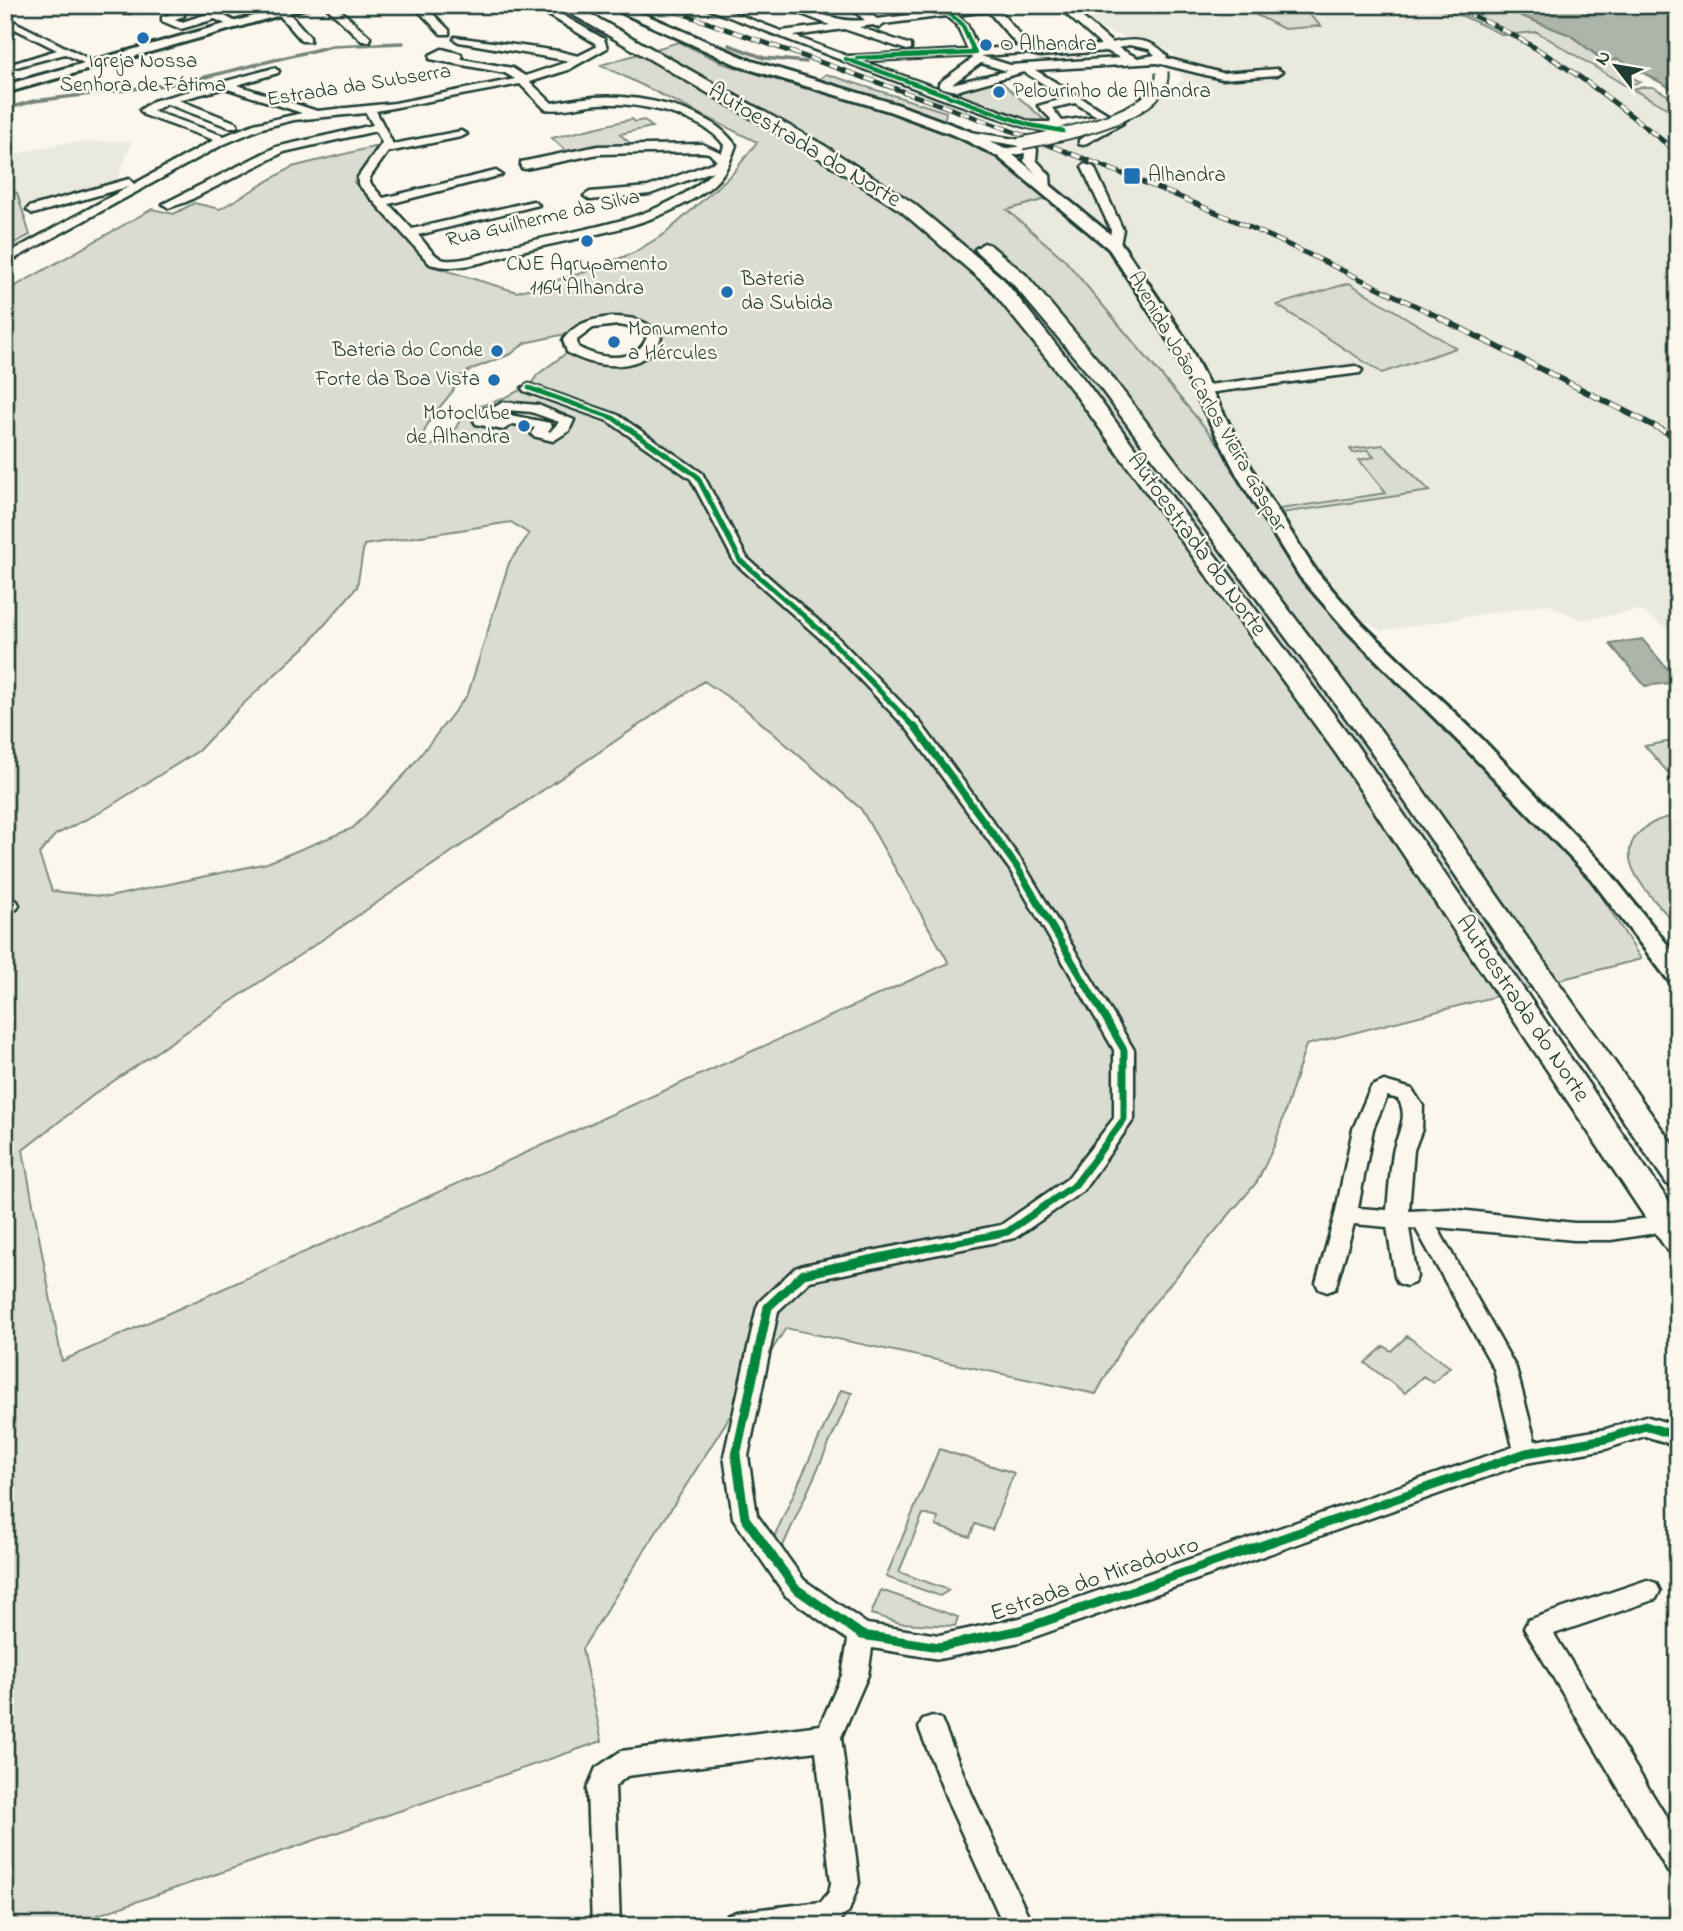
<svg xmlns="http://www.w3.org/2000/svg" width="1683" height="1931" font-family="'Indie Flower',sans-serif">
<rect width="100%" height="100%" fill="#fbf7ec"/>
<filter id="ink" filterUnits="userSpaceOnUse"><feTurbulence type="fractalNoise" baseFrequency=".0143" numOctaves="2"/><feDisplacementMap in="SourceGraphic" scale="14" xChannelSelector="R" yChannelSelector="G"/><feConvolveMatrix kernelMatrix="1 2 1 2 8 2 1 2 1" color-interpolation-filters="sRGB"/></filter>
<g filter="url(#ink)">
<path fill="#eae9de" d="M1070,5H1451L1519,34L1537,32L1678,114V636L1640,610L1581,620L1547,604L1381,631L1354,614L1217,442L1064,259L1007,209L1045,198L996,157L1141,111L1183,79L1171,59L1175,57L1165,48L1111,33L1097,26Z
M132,141L115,186L29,207L5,204V156L65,143Z"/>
<path fill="#dbdcd1" stroke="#7d8c82" stroke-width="2" fill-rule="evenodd" d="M1237,5H1337L1303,9L1321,26L1284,29Z
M1427,5L1497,6L1570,35L1597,56L1640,82L1626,86L1537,32L1503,35L1465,17Z
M679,42L725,64L806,89L826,74L946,112L943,130L996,157L1046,199L1007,210L1064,259L1217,442L1354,614L1575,854L1641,959L1306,1045L1275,1144L1257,1182L1148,1310L1125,1341L1096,1394L786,1328L582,1649L602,1741L66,1926H5V292L152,209L174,214L194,203L220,209L292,167L377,146L354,182L431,266L517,292L585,272L633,253L666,233L733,173L757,142L601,65ZM623,321L652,333L640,356L592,360L572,349L537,375L529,388L526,387C516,392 506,398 495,401C467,411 463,410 451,438L424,448L420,441L430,419L453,391L459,377L472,369L511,354L525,343ZM503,406L533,408L566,421L553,437L539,433L545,426L510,419L503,426L482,421ZM511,522L529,534L509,563L468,694L407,772L353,828L267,863L109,897L52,891L39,854L55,835L99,813L198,751L240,707L309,643L357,587L364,545ZM704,681L744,708L861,809L949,963L62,1361L23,1150L96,1093Z
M998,79L1049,124H1034L947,93Z
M1641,87H1653L1678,101V114L1632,89Z
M632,119L635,122L644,120L652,127L620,134L635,148L568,153L552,138Z
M5,187L17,193L30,235L5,248Z
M1349,283L1456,348L1382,373L1277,305Z
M1383,445L1430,491L1282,513L1280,509L1386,493L1359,460L1374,457L1368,450L1353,453L1350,449Z
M1678,740V784L1645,746Z
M1678,816V927C1659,904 1609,862 1639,833C1650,822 1663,817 1678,816Z
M1407,1336L1450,1367L1433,1383L1423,1376L1405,1393L1365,1363L1384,1346L1391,1351Z
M841,1390L852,1393L782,1548L774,1537Z
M939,1449L1014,1473L992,1530L975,1524L970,1537L936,1526L938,1518L923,1514L899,1572L949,1590L940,1596L886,1577Z
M881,1590L958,1617L955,1626L900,1623L871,1614Z"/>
<path fill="#adb4aa" stroke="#74847b" stroke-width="2" d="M1493,5H1678V92L1618,59L1606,62L1570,35Z
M1642,639L1678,681V682L1645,686L1610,644Z"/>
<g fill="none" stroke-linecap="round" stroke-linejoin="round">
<path stroke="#74847b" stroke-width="3.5" d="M729,45L764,58L806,62
M5,109L34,101L181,83L332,46L403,43"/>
<g stroke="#1f3d34" stroke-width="5">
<path id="minor" d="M108,5L126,7L152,5L125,14Z
M158,5H171L184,12V16L175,19L182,22L207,14L191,5H205L243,26L234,28L215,19L181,29L162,21V17L171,14Z
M324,5H335L370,37V41H362Z
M413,5H424L449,30V34H441Z
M532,5H545L604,39L607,48L568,70L530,82L552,103C574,99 598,95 622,97C658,100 712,112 734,143L736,145C730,163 724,177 708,189C659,226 589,235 530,249C498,256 463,274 430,264L358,184V177L382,143L376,131L284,152L186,202L169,208L163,204L276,147L373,125L366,113L294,120L262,128L222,145L5,264V255L130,186L33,214L27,210L29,207L129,179L134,184L214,140L144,115L140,110L153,101L274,68L279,71L278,73L237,85L317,111L395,103L515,79L505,73L430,59V55L442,49L461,54L462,59L512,68L525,76L570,61L459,42L454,39L455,37L558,51L578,56L596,47L595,43ZM520,84L545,109C562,112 582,105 599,104C635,102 702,114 724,145L722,153L702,144L598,146L521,162V168L525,169L598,154L702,152L709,153L717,161L648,187L590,192L584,196L590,200L650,194L713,171C663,222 580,228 514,245C493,250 467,262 445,260C435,259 425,242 418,235L539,205L533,201L412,229L389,204L502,175L496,171L383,198L370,183V177L388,152L461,137L467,134L461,131L393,144L376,111ZM225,88L302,113L254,124L224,136L153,111L167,104L229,127H237V123L179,100Z
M698,5H713L781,31L830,25L778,5C811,5 831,24 865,20L846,5H858L877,19L940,11V7L944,6L951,9L1014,5L998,9L1031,48L1040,50L1101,45L1056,5H1068L1112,43C1133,38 1153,39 1167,56L1166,58L1222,73L1277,69L1282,72L1277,75L1222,79L1157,63L1035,70L1123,123L1083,145L1079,144V140L1109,123L1063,128L1069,131L1063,134L1025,127L940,98ZM988,11L1019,47L978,49L967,24L957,15ZM946,16L957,25L968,50L847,56L794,36L844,29L907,50L911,49V45L859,27L873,25L879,28L884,24ZM1129,45L1149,49L1155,55L1138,58L1118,48ZM1107,51L1120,58L1010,65L981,56L1027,53L1040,56ZM971,56L972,59L939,83V87L956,91L1024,72L1066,98L1038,106L1051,119L1050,122H1031L862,61ZM981,63L1007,71L952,84ZM1075,103L1097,116L1062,121L1052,108Z
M280,12H288L310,37V41H302L280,16Z
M5,17L101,65L92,67L65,54L5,70V66L57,50L5,24Z
M964,131L1021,140L1027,143L1021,146L960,136V132Z
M1031,145L1037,149L1036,160L1050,175L1051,190H1043L1038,176L1024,161L1025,153L1002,157L996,153L1002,149Z
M1084,164L1094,167L1123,230L1119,249L1115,250L1109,246L1111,230L1082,167Z
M612,317C632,317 649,320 661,337C648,374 595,370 567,352L563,340C575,323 592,319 612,317ZM618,325L637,328L647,337C637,364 599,360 578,347L577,340L593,328Z
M1355,366L1362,370L1360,373L1200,394L1193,390L1200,386Z
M529,384L618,415L702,473L747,558L836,636L920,722L1023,863L1134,1050V1119L1083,1191L1015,1238L810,1281L778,1311L748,1456L757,1515L804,1580L867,1624L939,1635L1020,1618L1513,1447L1494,1369L1416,1229L1409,1228L1417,1277L1414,1283L1406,1286L1398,1283L1395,1277L1387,1227L1354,1224L1335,1289L1327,1292L1319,1289L1316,1283L1335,1215L1353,1129L1369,1091L1372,1086L1384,1081L1412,1089L1423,1106L1422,1129L1414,1150L1409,1211L1450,1209L1574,1223H1611L1649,1218L1657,1220L1660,1226L1657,1232L1649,1234L1611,1240H1574L1437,1227L1516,1368L1535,1441L1606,1429L1645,1416L1678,1426V1446L1645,1436L1606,1449L1526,1463L1020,1642L939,1659L872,1648L868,1675L841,1737L859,1883L849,1911L834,1926H722L726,1916L736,1912L821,1902L829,1892L831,1883L816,1751L627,1776L615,1786L620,1926H592L587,1789L596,1768L621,1751L820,1725L842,1675L848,1640L786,1596L733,1518L724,1456L757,1307L760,1301L795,1268L803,1265L1001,1225L1067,1179L1114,1118V1050L1010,870L908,730L824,642L735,563L691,479L608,421L524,391L522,388ZM1387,1096L1398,1099C1410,1117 1396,1135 1393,1153C1390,1172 1389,1191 1387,1210L1358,1208L1373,1129Z
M503,402L538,405L574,420L569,431L553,441L533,436L531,433L535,428L513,424L503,430L476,424L474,421L484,409L493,408ZM507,410L531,412L559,422L550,432L548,431L552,426L550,423L510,415L500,421L491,419L501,416Z
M10,899L17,901L19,905L17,909L5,912V900Z
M1647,1580L1656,1583L1660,1591L1656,1599L1554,1634L1678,1836V1876L1668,1872L1524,1628L1528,1620Z
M932,1716L941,1719L971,1792L1033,1926H1004L950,1807L919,1728L923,1719Z"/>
</g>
<g stroke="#1f3d34" stroke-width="6">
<path id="major" d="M294,5H316L5,93V85Z
M605,5H623L752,61L899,105L969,131L1007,150L1121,243L1186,340L1256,477L1315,570L1362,624L1482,739L1607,869L1678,958V984L1669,981L1591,879L1466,749L1348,632L1300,577L1238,477L1168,340L1109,249L997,156L959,137L889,111L742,67Z"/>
</g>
<g stroke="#1f3d34" stroke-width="5">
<path id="highway" d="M556,5H574L825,146L913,203L1003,279L1086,382L1355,743L1678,1215V1253L1667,1250L1337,755L1072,390L989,287L901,211L813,154Z
M984,243L990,245L1026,275L1112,377L1387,739L1678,1152V1188L1667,1184L1369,749L1098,385L1012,283L978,253L975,249Z"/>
</g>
<use href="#minor" fill="#fbf7ec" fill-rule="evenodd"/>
<use href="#major" fill="#fbf7ec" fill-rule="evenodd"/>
<use href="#highway" fill="#fbf7ec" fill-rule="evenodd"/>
<g stroke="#1f3d34" stroke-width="5">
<path id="rail-far1" d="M658,5C824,64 992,120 1155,187C1253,226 1348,273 1443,319
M1446,5C1535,37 1605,94 1678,153"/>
</g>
<g stroke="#1f3d34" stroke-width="6">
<path id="rail" d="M1440,318L1678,438"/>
</g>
<use href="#rail-far1" stroke="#fbf7ec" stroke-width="3.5" stroke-dasharray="10" stroke-linecap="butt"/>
<use href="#rail" stroke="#fbf7ec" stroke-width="4.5" stroke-dasharray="12" stroke-linecap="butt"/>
<g stroke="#1f3d34" stroke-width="15" stroke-linecap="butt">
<path id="minor-bridge" d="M1022,143C1053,137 1167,116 1162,72"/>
</g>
<use href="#minor-bridge" stroke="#fbf7ec" stroke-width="11"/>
<g stroke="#fbf7ec" stroke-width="7">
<path id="cycleway-far3" d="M857,58L975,53L962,24L938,5
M846,59L1029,125L1063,131"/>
</g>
<g stroke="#fbf7ec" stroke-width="9">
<path id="cycleway-far2" d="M529,388L613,418L697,476L740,560L830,639L916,729"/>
</g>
<g stroke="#fbf7ec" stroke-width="11">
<path id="cycleway-far1" d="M895,1255L1007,1232L1075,1185L1124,1119V1050L1017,867L915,727"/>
</g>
<g stroke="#fbf7ec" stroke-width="13">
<path id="cycleway" d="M903,1253L803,1274L768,1307L736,1456L745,1518L795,1588L862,1635L939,1647L1020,1630L1526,1453L1606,1439L1645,1426L1678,1436"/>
</g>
<use href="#cycleway-far3" stroke="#00873e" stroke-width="4.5"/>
<use href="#cycleway-far2" stroke="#00873e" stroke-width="5"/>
<use href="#cycleway-far1" stroke="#00873e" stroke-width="7"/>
<use href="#cycleway" stroke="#00873e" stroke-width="9"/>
</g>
</g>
<g fill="#1f6fb2" stroke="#fbf7ec" stroke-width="2.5">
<circle cx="143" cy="38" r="7"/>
<circle cx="986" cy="45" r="7"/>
<circle cx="999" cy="92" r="7"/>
<rect x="1123" y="167" width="18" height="18" rx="3.5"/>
<circle cx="587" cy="241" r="7"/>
<circle cx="727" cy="292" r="7"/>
<circle cx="614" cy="342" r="7"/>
<circle cx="497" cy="351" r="7"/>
<circle cx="494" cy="380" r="7"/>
<circle cx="524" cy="426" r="7"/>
</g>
<g text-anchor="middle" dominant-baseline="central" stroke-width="5" stroke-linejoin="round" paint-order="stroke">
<g font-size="21" fill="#1f3d34" stroke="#fbf7ec" text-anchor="start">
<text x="1000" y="45">O Alhandra</text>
<text x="143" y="62" text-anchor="middle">Igreja Nossa<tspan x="143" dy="24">Senhora de Fátima</tspan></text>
<text x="1013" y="92">Pelourinho de Alhandra</text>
<text x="1148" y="176">Alhandra</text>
<text x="587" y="265" text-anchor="middle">CNE Agrupamento<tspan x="587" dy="24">1164 Alhandra</tspan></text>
<text x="741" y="280">Bateria<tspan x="741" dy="24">da Subida</tspan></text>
<text x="628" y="330">Monumento<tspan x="628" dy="24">a Hércules</tspan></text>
<text x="483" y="351" text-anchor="end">Bateria do Conde</text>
<text x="480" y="380" text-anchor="end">Forte da Boa Vista</text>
<text x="510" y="414" text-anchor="end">Motoclube<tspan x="510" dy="24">de Alhandra</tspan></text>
</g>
<g font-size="21" fill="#1f3d34" stroke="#fbf7ec">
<text transform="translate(359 86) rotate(-9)">Estrada da Subserra</text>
<text transform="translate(543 219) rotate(-13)">Rua Guilherme da Silva</text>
<text transform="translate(1207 402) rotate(60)">Avenida João Carlos Vieira Gaspar</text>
</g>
<g font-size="24" fill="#1f3d34" stroke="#fbf7ec">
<text transform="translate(804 146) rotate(31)">Autoestrada do Norte</text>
<text transform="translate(1196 545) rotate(54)">Autoestrada do Norte</text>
<text transform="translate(1522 1009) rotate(56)">Autoestrada do Norte</text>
<text transform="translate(1095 1580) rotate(-19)">Estrada do Miradouro</text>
</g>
</g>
<rect width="1683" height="1931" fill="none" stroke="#fbf7ec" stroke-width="28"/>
<rect x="14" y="14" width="1655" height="1903" fill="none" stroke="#1f3d34" stroke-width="2.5" filter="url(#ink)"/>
<g transform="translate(1616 66) rotate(301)" stroke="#fbf7ec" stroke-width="5" paint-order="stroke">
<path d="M0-5L12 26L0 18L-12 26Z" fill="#1f3d34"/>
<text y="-10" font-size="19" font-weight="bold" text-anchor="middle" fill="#1f3d34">N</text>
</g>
</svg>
